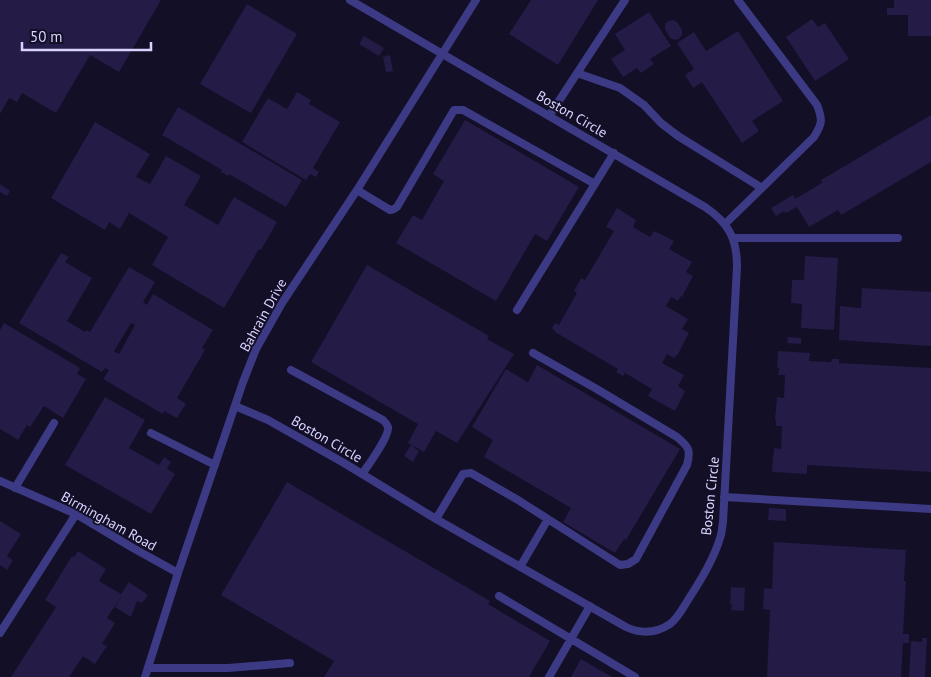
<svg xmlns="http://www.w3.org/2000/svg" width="931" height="677" font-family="'PT Sans',sans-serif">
<rect width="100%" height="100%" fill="#130f26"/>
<path fill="#241b47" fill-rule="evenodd" d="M0,0H161L119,72L90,55L56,113L22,93L17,102L9,98L0,114Z
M531,0H598L558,65L509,34Z
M894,0H931V36H908V15H887V8H894Z
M247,4L297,34L251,113L200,84Z
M649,12L671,46L650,59L654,64L641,73L637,68L623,77L611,59L625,50L615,34Z
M812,19L818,27L825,23L849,59L815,81L786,37Z
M673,20L677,22L682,30V35L679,39L675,40L670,38L665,29V24L668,21Z
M738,31L783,101L752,121L759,131L742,143L702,82L693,88L685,75L694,69L677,43L694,32L706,51Z
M364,36L384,48L379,56L359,44Z
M390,55L393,71L386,72L383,57Z
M297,92L311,100L309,104L340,122L313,168L319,172L316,177L310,174L306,180L242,142L268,98L287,109Z
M178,107L302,180L286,207L229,174L228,176L221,172L222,170L162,135Z
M931,115V162L841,215L838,210L809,227L797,207L786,213L784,211L776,216L771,208L793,195L795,199L822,183L821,180Z
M465,120L579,187L547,241L535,234L496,301L396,243L413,215L422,220L444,181L433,174Z
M95,122L150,154L136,177L150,184L166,156L201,176L184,205L218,225L234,197L277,222L261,250L259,249L224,308L152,265L168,237L129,213L120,229L109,222L105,230L51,198Z
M0,184L10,191L7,196L0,192Z
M617,208L636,220L633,227L650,237L654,231L658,233H659L674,241L669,249L692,262L686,272L693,276L682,297L681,296L678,301L671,297L666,306L688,319L682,329L689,333L678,354L674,358L667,354L662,363L684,375L678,386L685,391L675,411L648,396L652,389L625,373L623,376L616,372L618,369L555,332V331L552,328L555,323L559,325L577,293L574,291L581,278L585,280L614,231L606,227Z
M61,253L69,257L65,262L92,278L67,321L85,332L86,330L90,332L129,267L155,282L143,302L147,305L153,294L213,330L202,348L205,350L177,398L186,404L177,418L164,411L163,414L103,379L109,370L105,368L102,372L19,323ZM131,323L135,325L119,354L114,351Z
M805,256L838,258L834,330L801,328L802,304L791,303L792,280H804Z
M367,265L489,336L487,339L514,354L457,443L436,431L424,452L408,443L418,424L311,362Z
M862,288L931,292V346L839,340L840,306L861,308Z
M4,323L80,368L77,374L86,379L63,418L44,406L30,427L27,425L18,440L0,429V330Z
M788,337L801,338V344L787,343Z
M778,351L810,353L809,361L831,362L832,359H839V363L931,368V472L807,465V474L772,472L773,455H774V448L781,449L782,426H776V420H775L777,397L784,398L785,375H778L779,368H777Z
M537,365L680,449L626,540L624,539L615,553L563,522L571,508L484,457L493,440L472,427L506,369L528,382Z
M105,397L145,420L129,448L159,465L164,457L171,462L167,469L175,474L151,514L65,465Z
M411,445L419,451L413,462L404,456Z
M287,482L490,601L488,604L550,641L529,677H324L334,661L221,595Z
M769,508L786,509V521L768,520Z
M0,521L21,534L7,556L13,560L7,570L0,565Z
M774,542L906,550L904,581H906L903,634H909V643H903L901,677H767L770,610L763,609L764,588L772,589Z
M78,551L106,569L99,581L121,594L129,582L148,595L142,603L137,601L131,617L115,607L122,595L107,618L115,623L102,644L107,646L95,664L83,656L69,677H11L56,607L45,600L72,556L74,557Z
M731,587L745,588L744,611L731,610L732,604H730Z
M922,638H927L925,677H909L911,641L922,642Z
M581,659L612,677H571Z"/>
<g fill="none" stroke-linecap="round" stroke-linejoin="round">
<path stroke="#3d3a85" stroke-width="8" d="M577,73L620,88L644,105L661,123L678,136L762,188
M549,116L625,0
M357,190L390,210L394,209L397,207L454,110H463L595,184
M725,224L814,137C822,124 823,120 817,105L738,0
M733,238H898
M517,310L614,153
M291,370L383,420C385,422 387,424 388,427C390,435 368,466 362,474
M235,406L268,420L344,463L436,519L626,627C641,634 655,634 670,624C678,618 683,608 688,600C700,581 714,559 720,538C722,533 722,527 723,522L737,267C737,239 729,223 705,207L350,0
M151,433L215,465
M0,481L76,514L133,548L178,573
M15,488L54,423
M724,497L931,509
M436,519L463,474L471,473L518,500L620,565L628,564L636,559L687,465C691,450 689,447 677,437L595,388L533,353
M520,567L548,519
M499,596L635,677
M0,633L76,514
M148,668H228L290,663
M145,677L178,573L243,382L256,349L282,303L357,190L476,0
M549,677L590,606"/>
</g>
<g text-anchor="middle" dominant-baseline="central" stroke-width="4" stroke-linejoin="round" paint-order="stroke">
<g font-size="14" fill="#d9d4ff" stroke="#130f26">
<text transform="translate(572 114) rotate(30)">Boston Circle</text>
<text transform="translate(263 315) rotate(-61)">Bahrain Drive</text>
<text transform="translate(327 439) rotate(30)">Boston Circle</text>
<text transform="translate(710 496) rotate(-84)">Boston Circle</text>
<text transform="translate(109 521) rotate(29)">Birmingham Road</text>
</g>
</g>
<path d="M22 42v8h129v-8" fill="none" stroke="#d9d4ff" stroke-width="2.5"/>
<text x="30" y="42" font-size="15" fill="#d9d4ff" stroke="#130f26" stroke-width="4" paint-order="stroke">50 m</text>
</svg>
